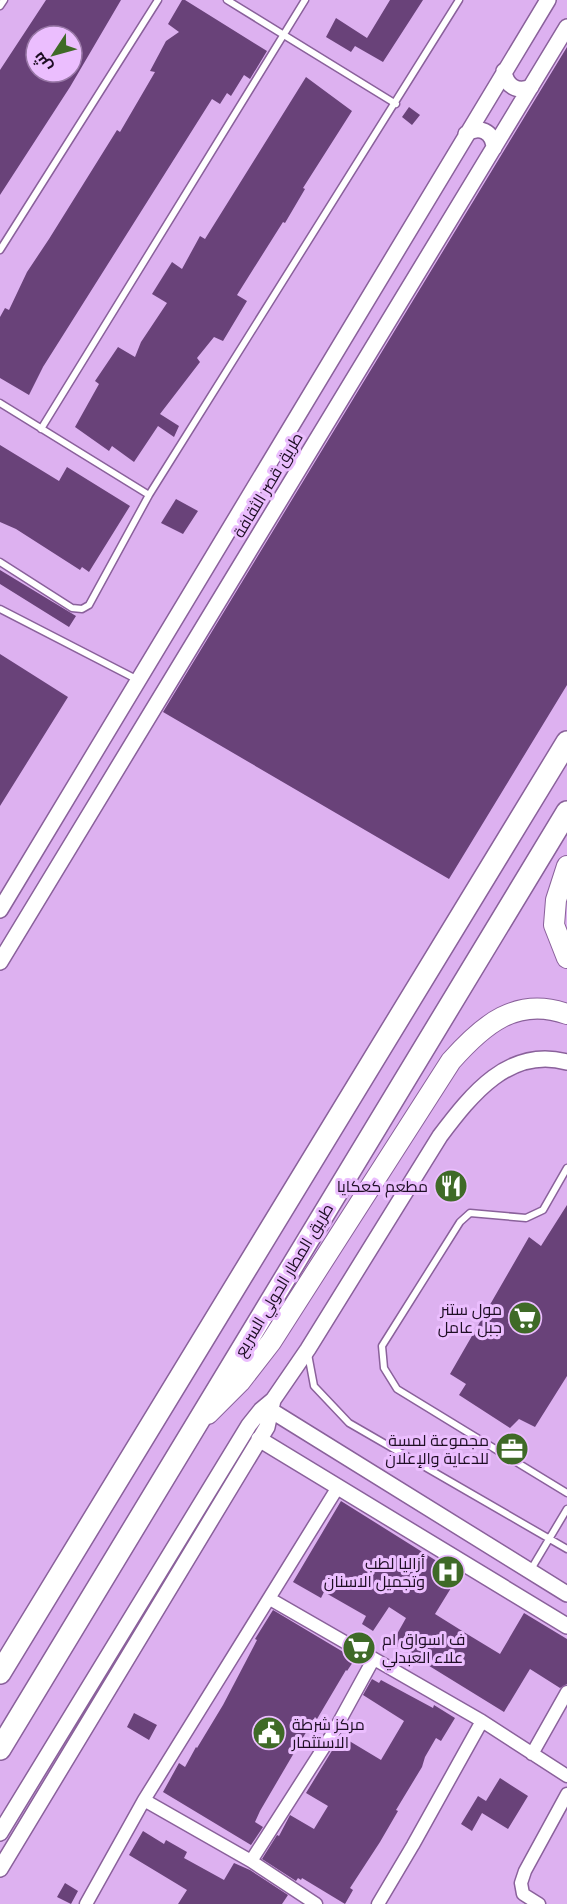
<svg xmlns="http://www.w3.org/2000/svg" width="567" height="1904" font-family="'Public Sans',Cairo,sans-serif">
<rect width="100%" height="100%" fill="#ddb1f0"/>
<path fill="#694279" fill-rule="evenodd" d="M46,0H121L70,87L0,195V70ZM36,36H72V72H36Z
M182,0H185L267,51L250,79L244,75L231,96L227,93L220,104L212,99L43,367L29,395L0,378V317L5,308L9,310L27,272L49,239L117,130L120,132L155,72L150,71L166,41L179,32L168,24Z
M390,0H423L383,62L355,46L351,52L326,37L336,18L367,38Z
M567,47V685L449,879L163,712Z
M306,77L352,111L303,188L305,189L285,223L283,222L237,295L247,301L223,341L214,337L197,358L200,362L160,414L179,426L174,437L158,426L134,462L112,446L109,451L75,427L99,384L95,381L118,347L135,357L141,342L167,303L152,294L172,262L182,269L200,236L205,239Z
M409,107L420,115L412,125L402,117Z
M0,445L59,481L67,467L130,506L89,572L82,567L80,570L16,529L0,522Z
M176,499L198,511L183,534L161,523Z
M0,570L76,616L69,627L0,584Z
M0,654L68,697L0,806Z
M567,1205V1376L535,1427L519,1419L510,1428L459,1395L466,1384L450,1374L529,1237L541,1246Z
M341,1501L459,1575L435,1614L467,1634L500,1654L524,1613L567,1639V1684L560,1688L530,1669L504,1712L392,1643L406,1618L389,1607L373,1631L362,1624L366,1616L324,1592L321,1598L293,1582Z
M273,1610L355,1659L347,1671L346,1670L317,1719L315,1717L260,1811L255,1822L263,1827L251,1845L163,1792L179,1763L185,1767L196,1747L197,1748L223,1705L257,1640L255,1639Z
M372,1679L379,1683L381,1680L433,1708L434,1705L455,1718L441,1741L436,1738L425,1757L422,1767L396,1810L398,1811L380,1842L350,1888L353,1890L345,1904L302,1878L301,1880L298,1878L296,1881L262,1859L277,1835L279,1836L290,1815L314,1829L328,1806L306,1793L341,1736L381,1760L404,1721L363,1695Z
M134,1713L157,1725L149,1740L127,1727Z
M500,1778L528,1796L508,1829L482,1813L472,1831L461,1824L478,1796L486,1801Z
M143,1831L164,1844L166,1840L187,1852L184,1858L224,1880L234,1863L250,1870L288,1895L282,1904H178L187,1890L129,1855Z
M65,1883L78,1891L71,1904L57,1897Z"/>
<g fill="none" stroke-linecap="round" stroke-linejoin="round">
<g stroke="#8a619b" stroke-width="9">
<path id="service" d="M227,0L396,104
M0,6L4,0
M0,250L158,0
M0,403L149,495
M41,429L305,0
M0,562L72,608L82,609L89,605L149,495L459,0
M0,609L138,680
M567,1168L543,1210L526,1218L470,1213L460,1222L382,1346L384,1368L397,1389L567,1493
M308,1354L314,1386L349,1423L567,1549
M530,1571L567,1509"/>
</g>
<g stroke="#8a619b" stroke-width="15">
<path id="minor" d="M270,1599L482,1721L567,1776
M532,1754L567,1692
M144,1800L251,1861L316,1904
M251,1861L333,1733L373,1660
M86,1904L144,1800L338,1487
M378,1904L413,1845L482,1721
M539,1904L523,1894L521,1883L525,1871L567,1794"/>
</g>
<g stroke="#8a619b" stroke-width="18">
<path id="tertiary" d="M504,71C506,86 517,93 531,87
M466,134C479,125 493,131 494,148
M0,910L548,0
M0,962L567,27
M272,1411L567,1594
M259,1439L567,1626
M0,1833L249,1425L261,1410L273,1400L308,1349L440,1136C471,1095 509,1046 567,1062
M0,1869L267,1427L273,1400"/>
</g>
<g stroke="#8a619b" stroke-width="22">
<path id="primary" d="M567,866L556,900L554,925L567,958
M208,1414L240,1382L271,1342L451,1061C483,1025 516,996 567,1014"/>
</g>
<g stroke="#8a619b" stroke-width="24">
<path id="trunk" d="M0,1673L567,742
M0,1749L567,812"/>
</g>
<use href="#service" stroke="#fff" stroke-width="6"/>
<use href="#minor" stroke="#fff" stroke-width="12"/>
<use href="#tertiary" stroke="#fff" stroke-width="15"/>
<use href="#primary" stroke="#fff" stroke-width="20"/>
<use href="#trunk" stroke="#fff" stroke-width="21"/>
</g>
<defs>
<g id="restaurant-disc" transform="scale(1.725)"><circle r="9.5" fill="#3f6a27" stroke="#ebbefe"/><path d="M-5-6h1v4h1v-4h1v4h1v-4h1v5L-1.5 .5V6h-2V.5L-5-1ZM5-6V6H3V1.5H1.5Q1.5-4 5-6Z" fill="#fff"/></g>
<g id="supermarket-disc" transform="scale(1.725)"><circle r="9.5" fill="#3f6a27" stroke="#ebbefe"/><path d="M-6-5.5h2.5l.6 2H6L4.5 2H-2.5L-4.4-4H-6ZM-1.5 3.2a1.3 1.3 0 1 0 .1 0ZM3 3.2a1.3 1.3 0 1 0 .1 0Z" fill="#fff"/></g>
<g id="office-disc" transform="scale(1.725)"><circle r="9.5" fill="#3f6a27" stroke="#ebbefe"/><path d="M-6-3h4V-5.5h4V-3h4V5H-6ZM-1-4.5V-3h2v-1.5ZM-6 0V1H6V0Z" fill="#fff"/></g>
<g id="hospital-disc" transform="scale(1.725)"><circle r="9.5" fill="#3f6a27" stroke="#ebbefe"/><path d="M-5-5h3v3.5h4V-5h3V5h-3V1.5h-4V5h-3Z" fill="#fff"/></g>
<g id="civic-disc" transform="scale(1.725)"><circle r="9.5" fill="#3f6a27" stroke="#ebbefe"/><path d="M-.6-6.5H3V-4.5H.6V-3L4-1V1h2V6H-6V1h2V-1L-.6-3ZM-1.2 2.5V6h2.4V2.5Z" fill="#fff"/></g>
</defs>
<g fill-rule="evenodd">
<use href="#restaurant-disc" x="451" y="1186"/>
<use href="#supermarket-disc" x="525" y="1318"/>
<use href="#office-disc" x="512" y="1449"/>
<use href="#hospital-disc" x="448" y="1572"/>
<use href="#supermarket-disc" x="359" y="1648"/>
<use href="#civic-disc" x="269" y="1733"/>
</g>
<g text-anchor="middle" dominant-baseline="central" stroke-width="6" stroke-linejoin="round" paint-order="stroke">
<g font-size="16" fill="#1e0e24" stroke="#ebbefe">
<text transform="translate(268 485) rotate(-59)">طريق قصر الثقافة</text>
<text transform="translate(284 1280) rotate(-59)">طريق المطار الحولي السريع</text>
</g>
<g font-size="16" fill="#1e0e24" stroke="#ebbefe" text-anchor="end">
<text x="428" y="1186">مطعم كعكايا</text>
<text x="502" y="1309">مول ستنر<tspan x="502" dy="18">جبل عامل</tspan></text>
<text x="489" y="1440">مجموعة لمسة<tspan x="489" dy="18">للدعاية والإعلان</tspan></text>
<text x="425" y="1563">أزاليا لطب<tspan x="425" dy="18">وتجميل الاسنان</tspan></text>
<text x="382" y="1639" text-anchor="start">ف اسواق ام<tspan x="382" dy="18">علاء العبدلي</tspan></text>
<text x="292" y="1724" text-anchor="start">مركز شرطة<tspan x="292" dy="18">الاستثمار</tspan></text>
</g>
</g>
<g transform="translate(54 54) rotate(234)"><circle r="28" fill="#ebbefe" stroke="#9978a7" stroke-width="1.5"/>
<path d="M0-4.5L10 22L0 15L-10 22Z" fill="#3f6a27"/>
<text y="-9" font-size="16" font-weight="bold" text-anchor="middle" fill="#1e0e24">ش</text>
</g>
</svg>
